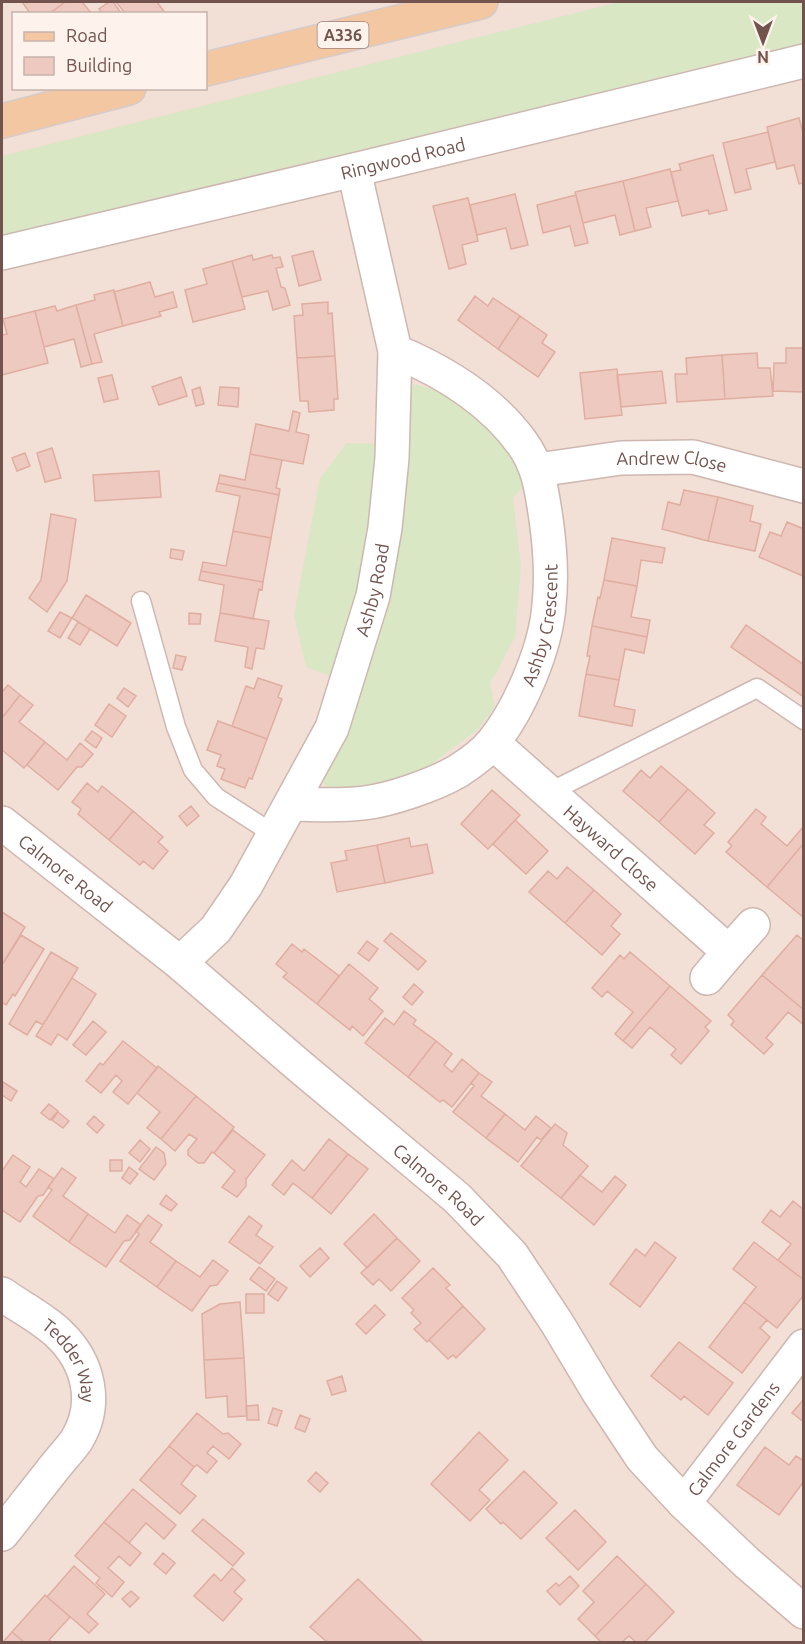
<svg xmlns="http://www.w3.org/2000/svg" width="805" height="1644" font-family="Ubuntu,sans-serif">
<rect width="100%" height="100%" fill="#fbefe6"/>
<path fill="#f2dfd5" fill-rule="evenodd" d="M2,2H803V1642H2ZM14,14H206V88H14Z"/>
<path fill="#dae7c5" d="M619,2H803V47L2,241V156Z
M415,384C448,392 476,415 499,440C510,452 517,469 526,483L513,498L521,567L515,637L490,684L495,707L476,731L422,771L347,791L327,788L321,779L406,392Z
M347,443L377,444L373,513L356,609L336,678L306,667L294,615L320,478Z"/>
<path fill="#eec9c0" stroke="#e0ada1" stroke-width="1.5" d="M22,2H65L49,14H31Z
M65,2H82L92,14H49Z
M109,2H113L122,14H103L99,9Z
M116,2H157L166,14H126Z
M799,118L804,136V183L799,184L794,165L777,169L767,127Z
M768,132L775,162L746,169L751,189L735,193L723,143Z
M713,155L727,210L709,214L708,210L682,216L671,172L681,170L679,164Z
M670,169L678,201L646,208L651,227L635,231L623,181Z
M623,181L635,231L620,235L615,215L583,223L575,192Z
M515,194L528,245L511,249L506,228L477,235L470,205Z
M576,195L588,243L575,246L570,226L543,233L537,205Z
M468,198L478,241L462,245L466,264L449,269L433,206Z
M313,251L321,280L299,286L292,256Z
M252,255L253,260L272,255L273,258L280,257L283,267L276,268L281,287L285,288L290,305L273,310L268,291L242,297L232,261Z
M232,261L245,309L193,322L185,290L207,284L203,269Z
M150,282L155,297L173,292L177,307L159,312L161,316L123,326L114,292Z
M114,290L123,326L94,334L102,362L92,364L76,305L95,300L94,295Z
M475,296L488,306L493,298L520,316L498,349L458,320Z
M328,302V314L332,313L335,356L297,358L294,316L303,315L302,304Z
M76,305L92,364L81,367L74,339L44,347L35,311L55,306L57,311Z
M35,311L48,363L2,375V335L7,334L3,319Z
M520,316L547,335L542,343L555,352L538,377L498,349Z
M786,348H804V392L773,391L774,363H786Z
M757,353L758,368H770L773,396L725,399L722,355Z
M722,355L725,399L677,402L675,374H687L686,358Z
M335,356L338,399H334V410L309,412L308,401H300L297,358Z
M617,369L622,415L585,419L580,373Z
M662,371L666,403L621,407L617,375Z
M112,375L118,399L104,402L98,378Z
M181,377L187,396L159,405L152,387Z
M200,387L204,404L196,406L192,390Z
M220,387L239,388L238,407L218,405Z
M293,411L300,413L296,432L309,435L303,464L250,454L256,424L289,431Z
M52,448L61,478L45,482L37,453Z
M25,453L30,466L17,471L12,458Z
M250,454L282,460L276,488L280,489L279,495L218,483L220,475L245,480Z
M159,471L161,497L95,501L93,475Z
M218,483L279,495L271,538L233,531L240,496L216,491Z
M684,490L718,497L708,541L662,529L668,502L680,505Z
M718,497L753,506L750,521L761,524L755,551L708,541Z
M51,514L76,519L67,581L47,612L29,598L41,580Z
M787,522L804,529L803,576L759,557L770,532L781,536Z
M233,531L271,538L263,582L201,571L203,562L226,566Z
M612,538L665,548L662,563L641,560L637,586L604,580Z
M171,549L184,551L182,560L170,558Z
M201,571L263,582L262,590L259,589L253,619L220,613L224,585L199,580Z
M604,580L637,586L631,617L650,620L647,637L592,626L598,597L600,598Z
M86,595L131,623L117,646L72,618Z
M60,612L72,618L60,638L48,631Z
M189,613L201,614L200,624H189Z
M220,613L269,621L264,649L256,648L252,669L245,667L248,647L215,641Z
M78,622L90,629L80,645L68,638Z
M746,625L804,665V697L731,647Z
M592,626L647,637L644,653L625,649L619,680L586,674L590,656H587Z
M176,655L186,657L182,670L173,668Z
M586,674L619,680L614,706L635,710L632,726L579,716Z
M258,678L282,686L278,697L282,699L267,739L232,726L246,686L254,689Z
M8,685L20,695L2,718V692Z
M124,688L136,696L128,707L117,698Z
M20,695L33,705L19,722L45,742L24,768L2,750V718Z
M109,704L126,716L112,737L95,725Z
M218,721L267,739L252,779L249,778L245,788L221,779L225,769L217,766L221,755L207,750Z
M92,731L102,738L96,748L85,740Z
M45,742L67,760L80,743L93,754L82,767H77L58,790L27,765Z
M661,766L688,789L659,822L623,791L641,770L650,778Z
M87,783L98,792L102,786L133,811L109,840L78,814L81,809L72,802Z
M688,789L715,813L704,825L714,833L695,854L659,822Z
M492,790L520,815L488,849L461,824Z
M191,806L199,816L187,826L179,816Z
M756,809L766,817L761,824L787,846L804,826V843L767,887L726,852L732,846L728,842Z
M133,811L163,837L158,842L168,851L153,869L143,861L140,865L109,840Z
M515,820L548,851L526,874L493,844Z
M409,838L411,847L427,844L433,873L385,883L377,845Z
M804,843V918L767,887Z
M377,845L385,883L337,892L331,863L347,860L345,851Z
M567,867L594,890L565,923L529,892L548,871L557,879Z
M594,890L621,914L611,926L620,934L602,955L565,923Z
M2,912L25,927L2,965Z
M391,933L426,961L418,970L384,941Z
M21,935L44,949L15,996L13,994L6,1005L2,1002V965Z
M797,935L804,941V1010L762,975Z
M367,941L378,949L369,961L358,953Z
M292,944L302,952L304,949L339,976L317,1004L283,977L287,973L276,964Z
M51,952L78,968L43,1025L36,1021L27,1035L9,1024Z
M630,952L670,986L623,1041L615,1034L633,1012L607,991L602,997L592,988L620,955L624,959Z
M349,964L378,988L369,999L383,1011L363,1036L352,1026L350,1030L317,1004Z
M762,975L804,1010V1025L788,1012L766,1038L773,1044L764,1054L731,1025L734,1021L728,1015Z
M72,978L96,994L67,1040L58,1034L51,1045L36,1036Z
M414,984L423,992L412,1005L403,997Z
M670,986L711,1021L705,1027L709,1031L681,1064L671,1055L676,1049L650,1027L632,1048L623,1041Z
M404,1011L416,1020L413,1024L436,1041L408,1077L365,1043L385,1018L394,1025Z
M93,1021L106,1032L86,1055L73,1045Z
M123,1041L157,1068L128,1104L113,1092L122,1081L116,1075L101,1093L86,1081L100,1063L103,1065Z
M436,1041L452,1054L444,1065L452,1072L462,1059L479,1073L452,1107L443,1100L440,1102L408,1077Z
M158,1066L196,1096L161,1139L147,1128L160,1112L137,1093Z
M479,1073L492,1082L481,1096L505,1114L486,1138L453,1112L474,1086L471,1083Z
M3,1082L17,1091L11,1101L2,1095Z
M196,1096L234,1127L214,1153L212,1152L204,1163H198L188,1155V1150L197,1139L189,1134L175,1151L161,1139Z
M49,1104L58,1111L50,1120L41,1113Z
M58,1112L69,1121L63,1128L52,1120Z
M505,1114L525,1130L536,1116L551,1128L541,1140L537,1137L518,1162L486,1138Z
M94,1116L104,1125L97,1133L87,1124Z
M555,1124L567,1133L563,1145L588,1166L561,1198L521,1166Z
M233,1130L265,1155L246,1179V1186L237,1197L222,1187L235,1171L214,1153Z
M329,1139L348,1154L312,1198L293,1183L284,1195L272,1185L292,1160L304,1171Z
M140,1140L150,1149L140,1162L129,1153Z
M156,1147L164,1153L166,1164L154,1180L139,1169Z
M348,1154L368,1169L331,1214L312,1198Z
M13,1155L30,1167L20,1182L26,1187L39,1169L54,1179L43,1195L38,1196L20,1222L2,1210V1171Z
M110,1160H122V1171H110Z
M129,1167L138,1174L130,1184L122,1178Z
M62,1168L76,1178L63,1196L88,1214L69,1242L33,1216L52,1190L48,1187Z
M580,1175L602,1192L615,1176L626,1185L594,1225L561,1198Z
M166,1195L177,1204L171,1211L160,1204Z
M793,1201L804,1210V1280L778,1260L791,1244L762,1222L771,1210L780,1217Z
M88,1214L115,1233L127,1215L141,1225L130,1240L124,1241L106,1267L69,1242Z
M374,1214L397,1238L367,1268L344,1244Z
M148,1215L162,1225L150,1242L176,1261L157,1287L120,1261L139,1234L136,1231Z
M249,1216L262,1226L256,1235L273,1247L260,1264L229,1242Z
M397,1238L420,1261L391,1291L379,1279L373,1285L361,1273Z
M655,1242L676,1258L640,1307L610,1284L636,1249L645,1256Z
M754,1242L804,1280V1295L777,1328L744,1302L756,1287L733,1269Z
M320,1248L329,1258L310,1277L300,1266Z
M213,1260L228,1271L217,1285L210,1286L192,1311L157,1287L176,1261L200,1277Z
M259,1267L275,1279L266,1291L250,1279Z
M433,1268L450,1285L446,1288L463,1306L427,1342L414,1329L421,1323L411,1313L414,1310L402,1298Z
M277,1281L287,1288L278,1301L268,1294Z
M246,1294H264V1313H246Z
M240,1302L244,1358L204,1360L202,1314L220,1304Z
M744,1302L767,1320L760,1328L770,1337L742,1373L709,1347Z
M375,1305L385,1315L366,1334L356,1324Z
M463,1306L485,1329L456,1358L453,1355L448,1359L429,1340Z
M679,1342L733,1383L708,1415L684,1396L681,1400L651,1376Z
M244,1358L247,1416L228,1417L227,1396L206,1398L204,1360Z
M342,1376L346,1391L332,1395L327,1381Z
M804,1399V1422L792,1413Z
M258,1405L259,1420H247L246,1406Z
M273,1408L282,1411L277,1426L268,1423Z
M197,1413L223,1434L228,1433L241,1444L229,1459L213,1446L207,1453L217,1461L207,1473L197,1465L194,1467L169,1446Z
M300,1415L310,1419L305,1432L295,1428Z
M479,1432L508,1460L479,1490L490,1500L470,1521L431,1484Z
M169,1446L194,1467L181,1484L196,1496L180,1514L140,1480Z
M765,1447L789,1465L796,1456L804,1461V1481L779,1515L737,1485Z
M524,1471L557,1503L521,1539L503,1522L501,1524L486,1509Z
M316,1472L328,1483L320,1492L308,1481Z
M133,1489L176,1525L164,1539L146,1523L129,1543L104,1522Z
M575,1510L606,1542L578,1570L546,1538Z
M203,1519L244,1553L233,1566L192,1531Z
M104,1522L141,1553L130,1566L119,1556L108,1568L124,1582L112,1597L96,1583L100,1578L75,1556Z
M163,1553L175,1563L166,1574L154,1564Z
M617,1556L646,1584L595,1636L578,1619L594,1602L583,1591Z
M74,1566L105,1594L87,1614L98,1624L89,1633L47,1597Z
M232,1568L245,1580L234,1592L242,1599L223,1621L194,1596L214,1574L221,1581Z
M570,1576L579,1586L560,1605L547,1591L556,1583L559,1586Z
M358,1579L423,1642H327L310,1627Z
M646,1584L674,1612L645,1642H636L629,1636L622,1642H601L595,1636Z
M131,1591L139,1598L130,1607L122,1599Z
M45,1595L70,1617L49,1640L52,1642H24L12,1632Z
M12,1632L24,1642H3Z"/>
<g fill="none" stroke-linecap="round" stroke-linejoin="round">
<g stroke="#ceb7b0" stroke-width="21">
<path id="lane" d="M141,601L176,727L193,770L216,797L275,835
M548,793L757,688L804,720"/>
</g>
<g stroke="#ceb7b0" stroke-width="36">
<g id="street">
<path id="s1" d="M2,253L354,170L804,61"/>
<path id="s2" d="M538,470L621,458L693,457L804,486"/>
<path id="s3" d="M493,743L729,952L753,925"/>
<path id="s4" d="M292,804C316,805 341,806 364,803C391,800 436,784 458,771C469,764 485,752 493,742C520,709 546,647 549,605C552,577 550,547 546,519C542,492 539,466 522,443C491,400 443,371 395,351"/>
<path id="s5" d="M180,963L216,929L246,885L332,728L373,596L385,528L392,458L395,351L354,170"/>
<path d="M707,978L729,952"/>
<path id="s6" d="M2,1294C20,1307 42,1318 58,1333C89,1362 99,1404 76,1441C68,1452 58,1462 50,1473C34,1493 18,1514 2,1534"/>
<path id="s7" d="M684,1503L804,1346"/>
</g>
</g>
<g stroke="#d0b6ae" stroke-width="36">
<g id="secondary">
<path id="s8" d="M2,823L180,963L297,1064L457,1198L512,1255L557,1323L599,1393L642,1458L684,1503L746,1562L804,1612"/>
</g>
</g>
<g stroke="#d5cbca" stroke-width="36">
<path id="primary" d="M206,69L481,2
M2,121L129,88"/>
</g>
<use href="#lane" stroke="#fff" stroke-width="18"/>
<use href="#street" stroke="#fff" stroke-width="33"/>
<use href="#secondary" stroke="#fff" stroke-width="33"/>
<use href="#primary" stroke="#f4c7a3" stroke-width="33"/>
</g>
<g text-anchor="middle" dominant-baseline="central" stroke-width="5" stroke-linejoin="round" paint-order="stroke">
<rect fill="#fef3ec" stroke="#9c837d" stroke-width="1.5" x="317.5" y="22" width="51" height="26" rx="4.5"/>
<g font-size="16" font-weight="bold" fill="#72534d">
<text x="343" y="35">A336</text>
</g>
<g font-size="18" fill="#72534d" stroke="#fef3ec">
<text stroke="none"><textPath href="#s1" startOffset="412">Ringwood Road</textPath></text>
<text stroke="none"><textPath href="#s2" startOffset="135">Andrew Close</textPath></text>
<text stroke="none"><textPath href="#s5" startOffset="426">Ashby Road</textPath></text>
<text stroke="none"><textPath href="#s4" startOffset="346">Ashby Crescent</textPath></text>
<text stroke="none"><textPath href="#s3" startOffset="158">Hayward Close</textPath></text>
<text stroke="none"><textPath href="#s8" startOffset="81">Calmore Road</textPath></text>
<text stroke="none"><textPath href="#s8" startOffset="567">Calmore Road</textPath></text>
<text stroke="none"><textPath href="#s6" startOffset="99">Tedder Way</textPath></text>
<text stroke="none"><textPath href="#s7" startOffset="81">Calmore Gardens</textPath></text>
</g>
</g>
<rect width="805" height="1644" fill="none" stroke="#72534d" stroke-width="6"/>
<rect x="12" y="12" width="195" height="78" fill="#fef3ec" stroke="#c6b3ac" stroke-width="1.5"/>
<rect x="24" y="32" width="30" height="9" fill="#f4c7a3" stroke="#c6b3ac" stroke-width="1.5"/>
<text x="66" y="42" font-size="18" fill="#72534d">Road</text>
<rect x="24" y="57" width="30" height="18" fill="#eec9c0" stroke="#c6b3ac" stroke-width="1.5"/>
<text x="66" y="72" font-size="18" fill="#72534d">Building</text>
<g transform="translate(763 42) rotate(180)" stroke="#fef3ec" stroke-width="4.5" paint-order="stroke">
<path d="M0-4.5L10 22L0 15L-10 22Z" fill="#72534d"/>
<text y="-9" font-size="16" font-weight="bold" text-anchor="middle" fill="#72534d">N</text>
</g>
</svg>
